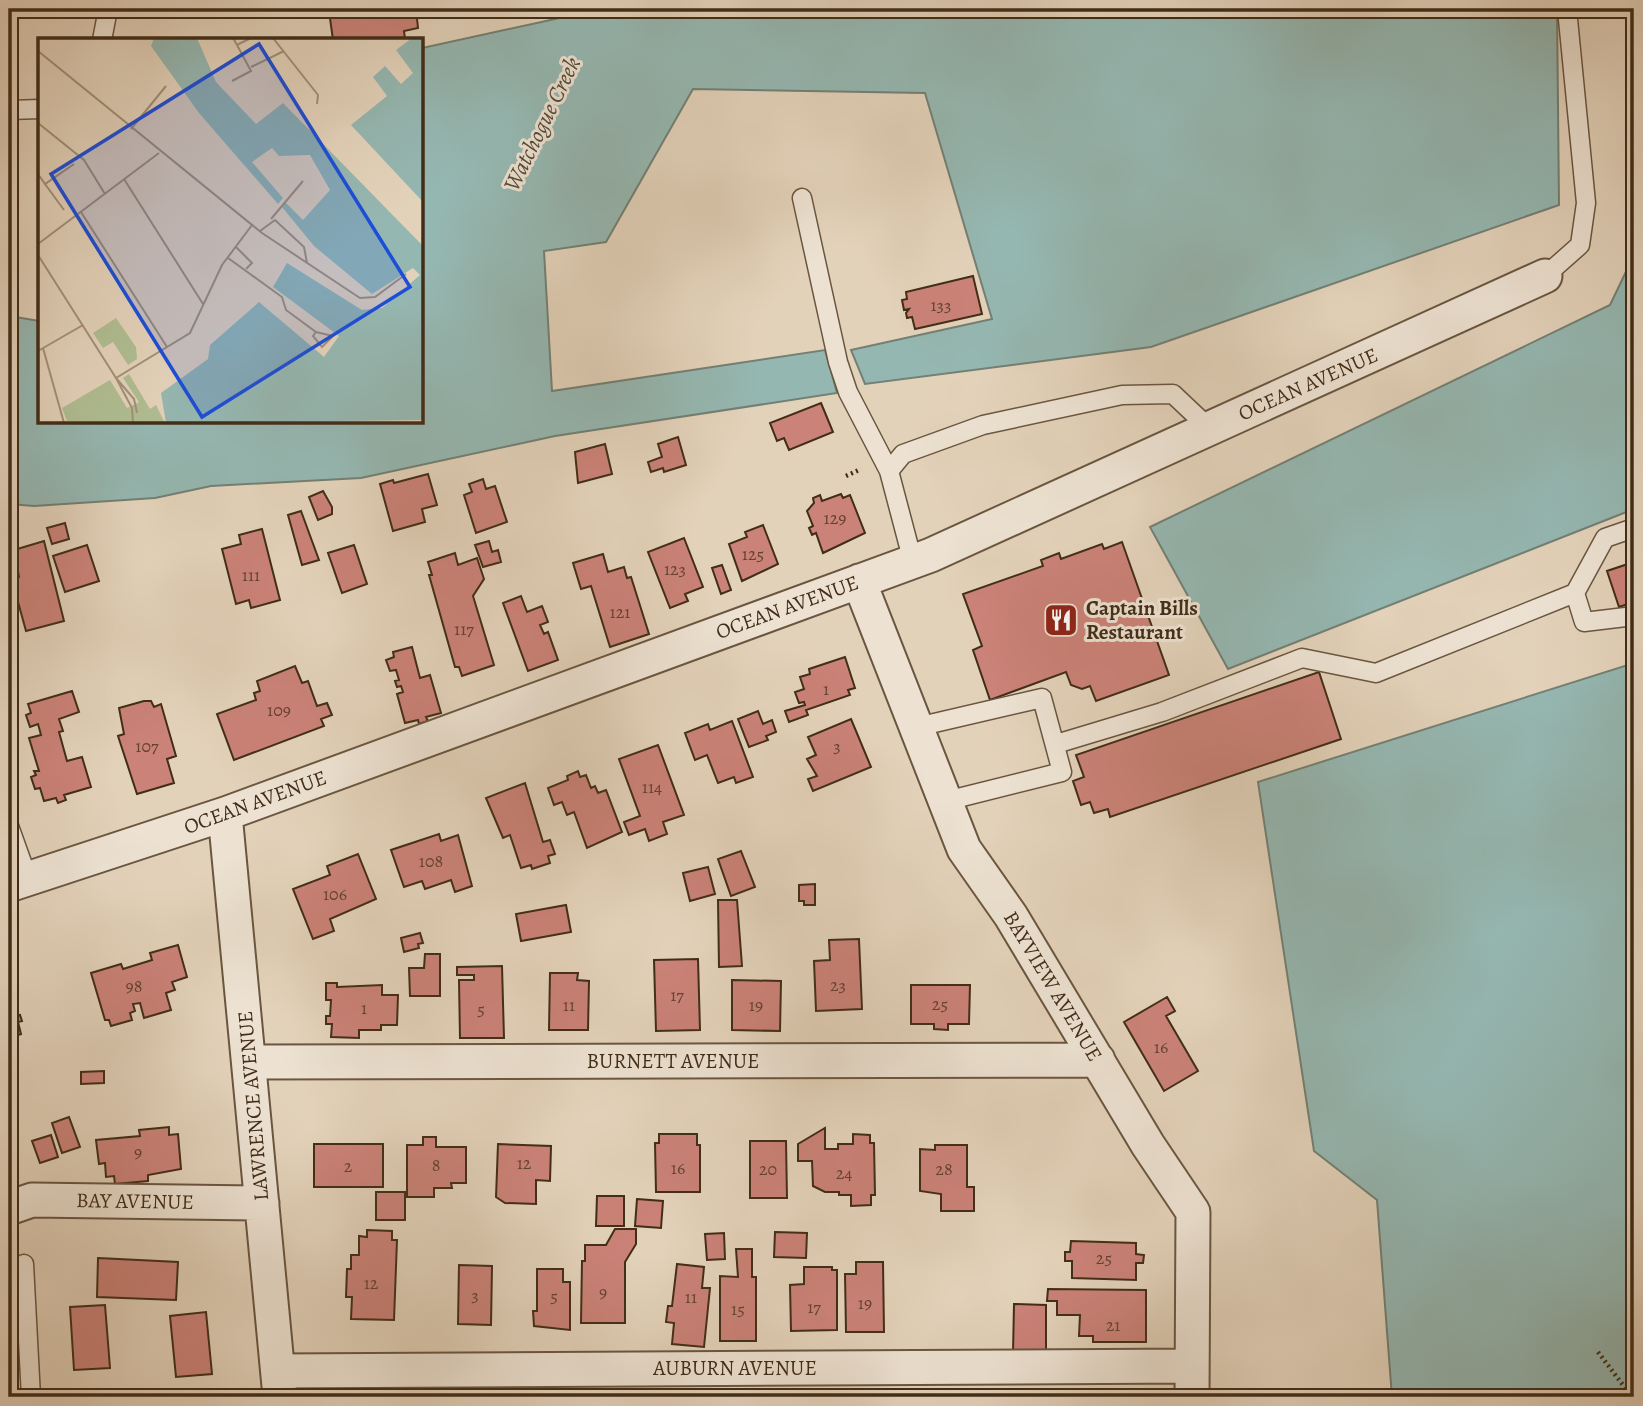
<svg xmlns="http://www.w3.org/2000/svg" width="1643" height="1406" font-family="Alegreya,serif">
<rect width="100%" height="100%" fill="#e3d2ba"/>
<filter id="stains"><feTurbulence type="fractalNoise" baseFrequency=".00286" numOctaves="4"/><feColorMatrix values="0 0 0 0 .2 0 0 0 0 .09 0 0 0 0 .02 0 0 0 .5 -.17"/></filter>
<radialGradient id="worn" r=".72"><stop offset=".6" stop-color="#630" stop-opacity="0"/><stop offset="1" stop-color="#630" stop-opacity=".3"/></radialGradient>
<path fill="#95b7b1" stroke="#738074" stroke-width="2" d="M601,9H1557L1559,205L1151,347L865,384L851,350L992,319L925,93L693,89L606,242L544,251L552,391L825,350L837,393L555,436L361,478L211,486L155,498L34,506L9,504V316L40,321V422H422V48Z
M1634,255V509L1228,669L1150,527L1610,305Z
M1634,663V1397H1392L1377,1200L1314,1151L1258,782Z"/>
<path fill="#cb8278" stroke="#412d18" stroke-width="2" d="M335,9H416L418,28L404,31L405,39L399,40H333L329,11Z
M973,276L982,314L915,329L912,317L907,318L906,313L909,309L904,310L902,300L907,299L906,292Z
M821,403L833,432L789,450L784,438L777,441L770,423Z
M678,437L686,465L664,472L663,468L651,472L648,462L662,457L658,444Z
M605,444L612,474L578,483L575,452Z
M428,474L437,505L422,509L425,522L393,531L380,484L393,480L394,483Z
M483,479L486,489L495,486L507,522L476,533L464,495L472,492L469,484Z
M323,491L332,507V514L318,520L309,497Z
M841,494L843,498L850,495L865,533L823,553L816,533L812,535L809,528L813,526L807,511L814,503L813,498L820,495L822,501Z
M301,511L319,560L302,565L288,515Z
M65,523L69,539L52,544L47,528Z
M763,525L778,564L742,581L729,544L747,537L745,532Z
M262,529L280,600L251,608L249,600L236,604L222,549L241,544L239,535Z
M684,538L703,587L685,594L688,601L670,608L648,552Z
M44,541L64,621L26,631L12,580L19,577L14,550Z
M489,541L492,552L498,550L501,562L483,567L475,545Z
M1122,542L1169,675L1096,701L1090,686L1082,689L1071,685L1066,672L990,700L973,650L982,646L963,594L1043,566L1041,560L1059,553L1061,559L1102,544L1104,549Z
M87,545L99,581L65,592L53,556Z
M354,545L367,584L342,593L328,553Z
M455,553L458,565L477,558L484,579L473,596L494,665L462,676L459,667H455L429,575H432L428,562Z
M603,554L608,572L624,567L627,578L631,577L649,634L610,647L591,586L581,589L573,563Z
M1634,562V602L1619,607L1607,571Z
M722,565L731,590L721,594L712,568Z
M521,596L527,612L542,606L548,622L540,625L544,634L548,632L558,660L528,671L503,603Z
M412,647L420,678L430,675L441,713L426,717L428,721L419,724L418,720L405,723L397,694L403,692L401,686L397,687L395,681L399,680L396,670L390,671L386,660L394,657L393,652Z
M845,657L855,688L848,690L850,695L806,710L808,715L789,722L785,711L805,705L804,702L799,703L795,692L804,689L800,677L810,674L809,669Z
M295,666L302,683L308,681L317,706L327,703L332,715L321,719L324,726L234,760L217,714L256,700L254,693L260,691L257,681Z
M1319,672L1341,739L1110,817L1108,809L1094,813L1090,802L1081,805L1073,781L1084,777L1076,755Z
M72,691L79,712L59,719L63,731L59,732L67,761L82,757L91,787L64,795L66,800L58,803L56,798L44,801L40,788L35,789L31,777L36,775L34,771H39L29,738L41,735L38,724L30,727L26,715L31,713L28,704Z
M144,701H151L154,707L161,704L176,756L167,759L174,783L137,794L118,736L124,734L119,708Z
M758,711L763,724L772,720L776,732L766,736L768,740L749,747L738,719Z
M851,719L871,767L813,791L808,779L817,776L807,759L816,755L808,737Z
M732,721L753,777L736,783L734,777L718,783L707,755L695,760L685,733L708,724L710,730Z
M658,745L684,815L663,822L667,834L649,841L645,829L629,835L624,822L640,816L619,759Z
M578,771L580,777L586,775L591,788L595,786L598,793L606,790L622,832L587,848L574,812L567,815L562,802L554,805L548,788L568,780L567,776Z
M525,783L543,842L550,840L555,854L548,856L550,863L532,869L531,865L521,868L510,835L503,838L486,798Z
M439,834L441,841L458,835L472,886L455,892L451,880L425,889L422,881L404,887L391,850Z
M741,851L755,887L731,896L718,859Z
M358,854L376,899L330,919L334,931L313,939L293,889L330,875L327,866Z
M708,867L715,894L690,901L683,873Z
M815,884V905H804V901H799V885Z
M718,900H737L742,966L719,967Z
M566,905L571,932L521,941L516,914Z
M420,933L423,943L418,944L419,948L404,952L401,938Z
M859,939L862,1009L816,1011L814,961L830,960L829,940Z
M178,945L187,977L172,982L175,990L166,993L171,1010L144,1018L140,1003L133,1004L135,1011L130,1013L132,1020L111,1026L109,1020H105L91,973L121,964L123,969L152,960L150,953Z
M425,954H440V996H410L409,968H424Z
M698,959L700,1030L656,1031L654,960Z
M502,966L504,1038H460L459,980H474V975H457V967Z
M550,973H578L577,980L589,981L588,1030H549Z
M732,980L781,981L780,1031L732,1030Z
M326,983H337V987L382,985V995H398L397,1025H381V1030H359V1038L331,1037L332,1024H326V1016H330L331,1000H326Z
M911,985H970L969,1024H948V1030L934,1029V1024H911Z
M1167,997L1175,1011L1166,1016L1198,1071L1164,1091L1124,1022Z
M10,999L15,1016L20,1015L22,1021L18,1022L21,1034L9,1038Z
M104,1071V1083L81,1084V1072Z
M69,1117L80,1147L62,1153L52,1123Z
M169,1127V1135L178,1134L181,1169L148,1175V1181L115,1184L114,1176L106,1177L105,1163L99,1164L96,1140L140,1136L139,1130Z
M825,1128V1149H838V1144H853V1134L870,1135V1143H874L875,1195H871V1205L851,1206V1195H839V1192H825L813,1186L812,1161H798V1144Z
M659,1134H697V1145H700V1192H656L655,1143H659Z
M51,1135L58,1157L40,1163L32,1141Z
M423,1137H436V1147H466V1183H451L452,1188H434V1197H407V1145H423Z
M750,1141H786L787,1198H750Z
M314,1144H383V1187H314Z
M498,1144L551,1146L550,1181L536,1180V1204L505,1203L496,1197Z
M935,1145H967V1187H974V1211H941V1194L920,1191V1149L935,1150Z
M376,1192H405V1220H376Z
M597,1196H624V1226H596Z
M637,1199L663,1201L661,1228L635,1226Z
M615,1229H636V1244L625,1262V1323H581L582,1261H585V1245H606Z
M367,1230L392,1231V1240H397L394,1320L351,1319L352,1297H346L347,1269H351V1255H359V1236L367,1237Z
M775,1232L807,1233L806,1258L774,1257Z
M724,1233L725,1259L707,1260L705,1234Z
M1071,1241L1136,1243V1254L1144,1255L1143,1263H1136V1280L1072,1278V1261H1065V1252H1070Z
M736,1249H752V1277H756V1341H720V1276L738,1277Z
M98,1258L178,1262L176,1300L97,1297Z
M856,1262H883L884,1332H846L845,1274H856Z
M677,1264L704,1267L702,1288H710L704,1347L672,1344L674,1323L666,1322L668,1306H672Z
M459,1265L492,1266L491,1325L458,1324Z
M804,1267H832V1270H837V1330L791,1331L790,1285L804,1284Z
M537,1269H563V1282H570V1330L534,1326L533,1311H537Z
M1048,1289L1146,1290V1342H1093V1336H1079L1080,1315H1057V1301H1047Z
M1014,1304L1046,1305V1353H1013Z
M105,1305L110,1368L74,1370L70,1307Z
M206,1312L212,1374L176,1377L170,1316Z"/>
<g fill="none" stroke-linecap="round" stroke-linejoin="round">
<g stroke="#6a5640" stroke-width="21">
<path id="service" d="M102,40L108,9
M9,110L40,109
M802,198L838,362L848,392L889,471
M1545,276L1580,245L1586,203L1567,9
M913,562L889,471L903,454L983,425L1122,395L1173,394L1210,429
M1575,593L1584,622L1634,616
M917,727L1042,698L1062,772L946,801
M1056,744L1162,712L1302,658L1376,673L1575,593L1605,538L1634,528
M9,826L28,879
M24,1264L31,1397"/>
</g>
<g stroke="#6a5640" stroke-width="37">
<path id="minor" d="M859,581L964,849L1011,916L1148,1145L1193,1212L1192,1397
M225,814L280,1397
M9,885L225,814L931,555L1545,276
M249,1062L1098,1060
M9,1208L32,1200L262,1203
M278,1371L1192,1366"/>
</g>
<path stroke="#412d18" stroke-width="4.5" stroke-dasharray="2 3.5" stroke-linecap="butt" d="M846,476L861,469
M1598,1352L1632,1397"/>
<use href="#service" stroke="#ede2d2" stroke-width="18"/>
<use href="#minor" stroke="#ede2d2" stroke-width="33"/>
</g>
<defs>
<g id="restaurant-square" transform="scale(1.75)"><rect x="-9" y="-9" width="18" height="18" rx="4" fill="#8f2418" stroke="#ede2d2"/><path d="M-5-6h1v4h1v-4h1v4h1v-4h1v5L-1.5 .5V6h-2V.5L-5-1ZM5-6V6H3V1.5H1.5Q1.5-4 5-6Z" fill="#fff"/></g>
</defs>
<g fill-rule="evenodd">
<use href="#restaurant-square" x="1061" y="620"/>
</g>
<g text-anchor="middle" dominant-baseline="central" stroke-width="6" stroke-linejoin="round" paint-order="stroke">
<g font-size="18" fill="#644230">
<text x="941" y="305">133</text>
<text x="835" y="518">129</text>
<text x="753" y="554">125</text>
<text x="675" y="569">123</text>
<text x="251" y="575">111</text>
<text x="620" y="612">121</text>
<text x="464" y="629">117</text>
<text x="826" y="689">1</text>
<text x="279" y="710">109</text>
<text x="147" y="746">107</text>
<text x="837" y="746">3</text>
<text x="652" y="787">114</text>
<text x="431" y="861">108</text>
<text x="335" y="894">106</text>
<text x="838" y="985">23</text>
<text x="134" y="986">98</text>
<text x="677" y="995">17</text>
<text x="940" y="1004">25</text>
<text x="569" y="1005">11</text>
<text x="756" y="1005">19</text>
<text x="364" y="1008">1</text>
<text x="481" y="1009">5</text>
<text x="1161" y="1047">16</text>
<text x="138" y="1152">9</text>
<text x="524" y="1163">12</text>
<text x="436" y="1165">8</text>
<text x="348" y="1166">2</text>
<text x="678" y="1168">16</text>
<text x="768" y="1169">20</text>
<text x="944" y="1169">28</text>
<text x="844" y="1173">24</text>
<text x="1104" y="1258">25</text>
<text x="371" y="1283">12</text>
<text x="603" y="1292">9</text>
<text x="475" y="1295">3</text>
<text x="554" y="1296">5</text>
<text x="691" y="1297">11</text>
<text x="865" y="1303">19</text>
<text x="814" y="1307">17</text>
<text x="738" y="1309">15</text>
<text x="1113" y="1325">21</text>
</g>
<g font-size="21" fill="#412d18" stroke="#ede2d2">
<text transform="translate(1308 384) rotate(-24)">OCEAN AVENUE</text>
<text transform="translate(787 607) rotate(-20)">OCEAN AVENUE</text>
<text transform="translate(255 802) rotate(-20)">OCEAN AVENUE</text>
<text transform="translate(1053 986) rotate(59)">BAYVIEW AVENUE</text>
<text x="673" y="1061">BURNETT AVENUE</text>
<text transform="translate(253 1106) rotate(-95)">LAWRENCE AVENUE</text>
<text transform="translate(135 1201) rotate(1)">BAY AVENUE</text>
<text x="735" y="1368">AUBURN AVENUE</text>
</g>
<g font-size="21" font-weight="bold" fill="#412d18" stroke="#ede2d2" text-anchor="start">
<text x="1086" y="608">Captain Bills<tspan x="1086" dy="24">Restaurant</tspan></text>
</g>
<g font-size="23" font-style="italic" fill="#524937" stroke="#ede2d2">
<text transform="translate(542 124) rotate(-64)">Watchogue Creek</text>
</g>
</g>
<g transform="translate(38 38)">
<rect width="385" height="385" fill="#e3d2ba"/>
<path d="M78,280L98,309L99,321L90,327L75,304L65,310L55,295ZM91,336L112,371L118,367L127,385L29,383L24,370L72,342L89,370L101,364L85,340Z" fill="#b0bd92"/>
<path d="M116,0H159L178,44L218,86L245,65L385,208V382L128,385L123,355L170,321L172,307L221,264L286,319L301,298L235,249L249,225L324,272L344,270L382,237L375,230L334,256L276,208L244,169L247,164L265,182L292,152L272,117L241,118L234,110L214,124L245,160L240,166L161,75L113,8ZM374,0H385V164L313,87L349,58L335,39L347,28L363,46L375,35L358,12Z" fill="#95b7b1"/>
<path fill="none" stroke="#a29079" stroke-width="2" d="M195,0L199,7L213,0M235,0L280,57L279,66M0,13L224,195L322,260L337,259L368,236M213,29L246,13M194,43L213,33L199,7M0,85L46,122L67,156M93,91L128,48M0,136L7,146L36,126M86,141L165,266M7,146L26,172M43,174L129,309M233,181L265,143M222,193L237,182L266,209L269,225M0,206L121,115M198,209L214,225L208,231M0,217L78,340L94,370L95,385M190,220L244,259L248,272L278,294L295,298L284,309L275,298L278,294M5,310L26,385M0,313L45,287M78,340L152,295L184,227L214,187M78,340L96,361L99,375"/>
<path fill="#1d4ed8" fill-opacity="0.15" stroke="#1d4ed8" stroke-width="3.5" d="M221,6L372,249L164,379L13,136Z"/>
<rect width="385" height="385" fill="none" stroke="#412d18" stroke-width="3.5"/>
</g>
<rect width="1643" height="1406" fill="none" stroke="#e3d2ba" stroke-width="35"/>
<rect x="10" y="10" width="1622" height="1385" fill="none" stroke="#412d18" stroke-width="3.5"/>
<rect x="18" y="18" width="1608" height="1371" fill="none" stroke="#412d18" stroke-width="2"/>
<rect width="100%" height="100%" filter="url(#stains)"/>
<rect width="100%" height="100%" fill="url(#worn)"/>
</svg>
